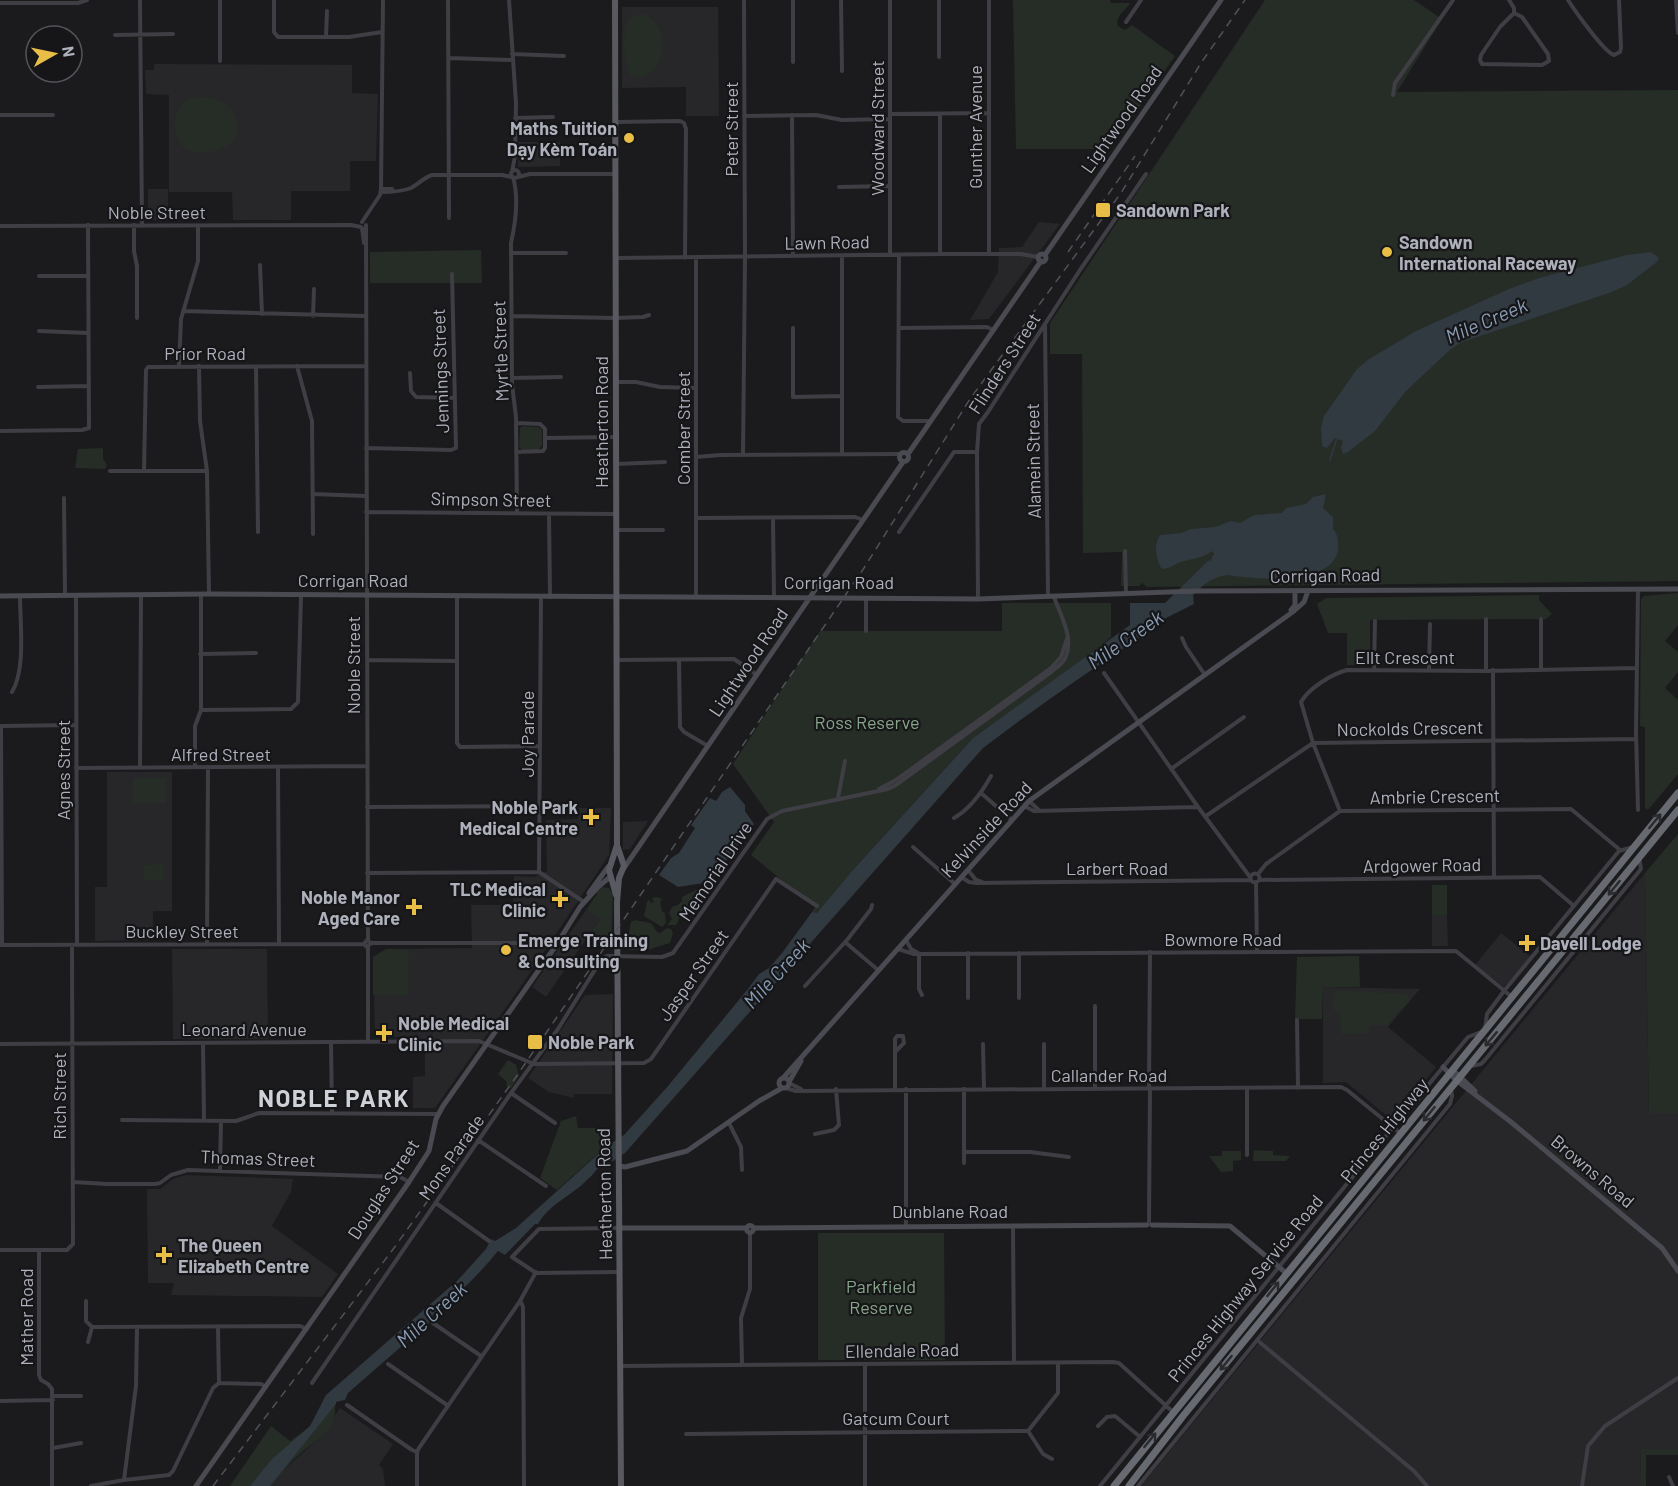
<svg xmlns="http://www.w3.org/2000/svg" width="1678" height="1486" font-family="Barlow,sans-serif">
<rect width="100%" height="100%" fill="#1b1b1d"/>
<path fill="#27272a" d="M622,7H718L719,116H686V87L622,88Z
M154,64L352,65V93L378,94L376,161H350V191H291V220H233L232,192H169V95L146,94L145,70H154Z
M518,142H560V166L518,167Z
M148,189H168V220H148Z
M1039,222L1060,224L989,319L970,320L998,272L999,248L1022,247Z
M107,772H172V911H153V940L95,941V887H107Z
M579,808H611L609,855L519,989L435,1108H413V1077L425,1076V1040H415V1037H375L373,957L386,949L472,948L471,905H513L514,876L534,877L547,871L546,820L578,819Z
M648,821L630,849L623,850V822Z
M1645,873L1649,1113H1678V1449H1641L1640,1486H1141Z
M586,910L600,919L546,997L532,987Z
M1432,915H1447L1448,946H1432Z
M1501,933L1531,957L1504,987L1475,965Z
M172,949H267L268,1039H173Z
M1323,987L1420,989L1388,1027L1436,1067L1393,1121L1346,1082L1323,1083Z
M613,994L612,1094H574V1098L549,1092L528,1078L585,995Z
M186,1175L293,1179L291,1192L272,1226L338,1274L322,1297L171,1295L174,1283H148L147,1189H160L173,1179Z
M340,1408L393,1444L379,1465L383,1469L385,1486H267L321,1436Z"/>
<path fill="#252d26" d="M1013,0H1110L1111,3H1130C1126,11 1114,16 1118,26L1125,30L1132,25L1175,56L1110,149H1016Z
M1265,0H1414L1442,19L1397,92L1678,90V581L1147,587L1142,583L1139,586H1121L1122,552L1083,553L1082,354H1050V323Z
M643,14C675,25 666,80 632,77C624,67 619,23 633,16C634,15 641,15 643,14Z
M202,97C209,98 218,99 224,103C239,113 244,136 227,146C216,153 197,155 186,149C173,141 171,112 184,103C189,99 196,98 202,97Z
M481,250L482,283H370V252Z
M522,426L538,427L542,430V446L538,450H522L519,447L520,428Z
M103,448V459L107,465L105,469L75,468L78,449Z
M1678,593V625L1665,641L1678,652V672L1665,688L1678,700V774L1648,810L1645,808V727L1640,726L1641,599L1644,596Z
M1539,595V600L1552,614L1546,619L1370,620V663L1368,665H1347V633H1328L1317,604L1326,598Z
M1002,603H1111V637L1091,654L973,738L851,872L817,914L812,912L815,907L751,855L774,822L733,764L820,631H1002Z
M133,778H166V803H133Z
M1678,834V1113H1649L1645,873Z
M163,864L164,880L144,881V865Z
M1432,885H1447V915H1432Z
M602,887L609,888L613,894L611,943L589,935L600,919L586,910L597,894V891Z
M696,890H700L703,898C697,908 687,910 680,917C678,919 678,923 676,925H667L672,919L669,913L672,907L678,905L682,901V897Z
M657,897L662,899L660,902L662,911L665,913L666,923L662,927L644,916L647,902L649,900L651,903L654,902L652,898Z
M635,920L651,923L657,932L660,933L667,928L671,929L673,933L670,943L647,950H629L626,946L631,922Z
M386,949H409L408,995H373V957Z
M1359,956L1360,987H1323L1322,1019H1295L1297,957Z
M1336,990L1406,994L1410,1000L1387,1025L1370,1026L1368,1033L1341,1034L1340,1014L1332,1008Z
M508,1060L516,1065L519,1076L511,1088L506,1085L507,1082L498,1074Z
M576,1116L578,1128H612V1141L557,1190L540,1178L561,1121Z
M1254,1150L1273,1151V1155L1290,1156L1286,1161H1253Z
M1222,1151H1241V1160L1233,1161V1171L1221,1172L1209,1156H1222Z
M818,1233H944L945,1360H818Z
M335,1403C338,1432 317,1438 300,1454C289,1464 281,1474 272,1486H230L271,1426L290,1441L310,1427Z
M1641,1449H1678V1455H1646V1486H1640Z"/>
<path fill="#313941" d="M1651,252L1659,258L1657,262L1627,285L1612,292L1462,342L1451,349L1406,391L1375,431L1348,452L1343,454L1341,447L1343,441L1335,438L1327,448L1322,446L1321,428L1324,416L1357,369L1369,359L1416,331L1509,289L1539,278L1627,255Z
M1326,494L1323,508L1333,517V529C1338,534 1339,543 1338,551C1330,587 1254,579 1227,575C1212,577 1203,585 1193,595L1194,604L1156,623L1143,639L1140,637C1087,673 1034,709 983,748L625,1153L613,1161H604C598,1167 594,1174 588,1179C572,1196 550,1203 538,1224H535L505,1255L498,1251C478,1276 456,1296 432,1316L434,1318L348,1393L345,1400L336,1402V1404L270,1486H250L272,1459L310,1426L326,1395L458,1280L486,1249L491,1239L495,1241L516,1228L607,1146L624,1135L668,1086L748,989L759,974L769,968L782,953L812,912L817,913L851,872L973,738L1130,625V603H1165L1209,560L1210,562L1214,554L1212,551C1202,559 1189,559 1178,563C1173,565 1170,568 1164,569L1161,568C1156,558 1153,545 1160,535L1181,533L1191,529L1215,527L1231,521L1240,523L1254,515L1282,513L1286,508L1306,504L1313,497Z
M730,787L745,805V811L754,824L710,882L678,887L659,875L671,858L679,853L695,828L691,825L710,798L716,801L722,792Z"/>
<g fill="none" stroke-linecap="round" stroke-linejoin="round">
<path stroke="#313941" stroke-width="1.5" d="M1330,460L1337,438"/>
<path stroke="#3e3e44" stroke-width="4" d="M140,0L142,225
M274,0V32L278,37H349L382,32
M448,0L449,218
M509,0L516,103L515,156L512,172
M793,0V62
M841,0L842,71
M890,0V255
M939,0V57
M989,0V254
M1509,0L1514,8V13
M1568,0C1575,11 1604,52 1614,55L1620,52L1621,48L1619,0
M1676,0L1678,33
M0,3H78L87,0
M1514,13L1522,17L1548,54L1549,61L1542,65L1482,64L1480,60L1481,55L1500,27Z
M1126,22L1141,0
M115,35L173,34
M326,37L327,11
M512,54L564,56
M449,58L513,60
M220,61V0
M1393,95L1395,83L1453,0
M890,114L988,113
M940,114V254
M0,115H53
M792,115L793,256
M744,116L816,115L842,120L890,119
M515,118L553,117
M616,122L680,121L684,123L686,129L685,258
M511 174a4 4 0 1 1 8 0a4 4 0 1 1-8 0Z
M513,177C519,198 516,221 511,243L512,384L516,417L517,513
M518,177L530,174H615
M839,187L890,186
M381,189L383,0
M381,192C391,192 401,192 411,188C419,184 423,178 432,175H502L512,177
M362,222L380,195L381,189H392
M134,225V251L137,266V318
M366,225L368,940
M0,226L351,225L361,227
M362,228L364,243
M512,253H566
M899,255L898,417L903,421H930
M842,256V454
M616,258L940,254H1021L1038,257
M260,265L262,314
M39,276H88
M183,311L365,316
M313,316L314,289
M512,316L615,318L643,317L649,315
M1045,325L1048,596
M793,328V397L842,396
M899,328L987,327L993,330
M39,331L88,333
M179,365L181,319L198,261V226
M199,366L200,421L207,471L209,594
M297,366L312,421L313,534
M256,367L258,532
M410,373L411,391L416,397L454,398
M512,378L561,377
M616,382H636L660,387L695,388
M38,387L87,386
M516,423L540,424L545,429V438L616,437
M0,431L82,430L89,428L88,225
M366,448L451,450L456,448L452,274
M516,452L543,451L545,448V438
M977,452L978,599
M743,455L745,258L744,0
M696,457L720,455L900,454
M616,464L665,462
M110,471H207
M144,471L146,370L148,367L366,366
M313,494L366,496
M64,498L65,595
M366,512L616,514
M549,514L550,597
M697,518L855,517L863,520
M773,518L774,597
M616,530H663
M899,532L954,452H977L979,424L988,412L1080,270L1146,174
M1125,551L1126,593
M1638,589L1636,732L1638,810
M76,595L77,944
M457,596V743L460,747L540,746
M696,597V258
M866,631V598
M1182,638L1186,647L1205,675
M200,654L256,653
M367,660L455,661
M617,660L734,659L757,675
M679,660L680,727L684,732L708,746
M1541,669V619
M1374,670L1375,621
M1493,670L1494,878
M1429,671L1430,624
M1486,671V619
M1104,673L1198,807L1250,877
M12,692C26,669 20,623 20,596
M201,710L291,709L298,702L301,595
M1,726L2,945
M1,726L76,725
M195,766V726L201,710V594
M140,767L141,595
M278,767L279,943
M76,768L366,766
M1171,769L1244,717
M879,789L896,780L1051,668L1061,657L1067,639
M981,793L1012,820
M838,798L845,761
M1029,801L1040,811
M1024,806L1034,811L1197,807
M367,807L540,806
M1340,811L1313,743L1301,702C1309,688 1332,674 1347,670L1486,671L1636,668
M1206,816L1313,743L1636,739
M954,818C970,809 982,792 991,776
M913,847L955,884
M968,870L976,880L982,882
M539,872L541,596
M367,873L539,872L584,902
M1250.5 878a4.5 4.5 0 1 1 9 0a4.5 4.5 0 1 1-9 0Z
M1258,874L1266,864L1340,811L1571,809L1620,850
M961,877L969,882L976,883L1251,880
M1259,880L1540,877L1574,906
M1256,882L1257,951
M906,940L911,949L918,953
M845,942L878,970
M371,943H549L555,947
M207,944L208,767
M0,945L364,944L367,947L371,943L367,940L364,944
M368,947V1042
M898,949L914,954L1456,951L1512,997
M968,953V998
M1019,953V998
M919,954V989L922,995
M805,986L847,940L871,909L872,905
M1095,1006V1088
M1297,1020L1298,1088
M1485,1028L1487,1014L1504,991L1619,851L1633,847
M331,1042L332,1113
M203,1043L204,1120
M0,1044L479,1041L534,1064L644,1063L651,1059L776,879L817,906
M983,1044L984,1089
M1044,1044V1089
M895,1052L904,1043L903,1036H897L895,1039V1089
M1471,1066L1481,1064L1485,1060L1641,869L1639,857
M789,1083L801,1089
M785,1088L796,1091L1341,1087L1347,1090L1400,1133
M1149,1088L1150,952
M1247,1088V1155
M906,1089V1227
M511,1093L555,1123
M122,1120L236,1121L259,1113L438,1114
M729,1123L741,1147L742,1170
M815,1134L834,1130L839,1125L836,1089
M478,1140L546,1186
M964,1152H1030L1069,1157
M964,1163V1089
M220,1171L221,1121
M73,1182L107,1184H155L160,1183L171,1175L188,1170L400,1177L409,1182
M436,1203L489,1241
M1149,1222L1150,1088
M1013,1226L1014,1363
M619,1228L539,1229L512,1257L536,1273L619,1272
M0,1250H67L73,1244L72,945
M39,1250V1375L41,1380L48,1384L52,1389V1486
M86,1301V1321L92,1327L88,1342
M521,1302L523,1307L524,1486
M433,1323L481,1356
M92,1327L300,1326L307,1329
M218,1328L219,1383
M1257,1340L1414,1471L1427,1486
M388,1364L447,1405
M742,1365L741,1318L750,1289V1232
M620,1366L1113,1362L1119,1363L1173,1412
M312,1383L511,1093L558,1029L601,960L607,956L662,957L673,953L767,819L782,811L888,789L896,785L1050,673C1055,668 1064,664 1066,656C1074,638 1060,614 1054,597
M53,1396H81
M0,1401L53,1400
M347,1405L412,1450L417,1452
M1098,1426L1107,1417L1115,1416L1139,1436
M1028,1431L1043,1454L1052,1459
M686,1434L1028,1431L1058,1393V1363
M53,1448L81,1443
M1669,1477L1673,1486
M124,1480L136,1386L137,1327
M91,1486L124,1480L169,1475L173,1471L213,1388L219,1383L261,1384L266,1387
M417,1486V1452L419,1448L520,1301L536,1272
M865,1486V1364
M1100,1486L1390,1131L1426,1090L1429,1084L1468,1037L1481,1032
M1138,1486L1450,1104L1452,1096L1451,1088
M1582,1486L1588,1446L1605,1426L1678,1378"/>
<path stroke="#4a4b52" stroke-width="5" d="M1038 258a4 4 0 1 1 8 0a4 4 0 1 1-8 0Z
M1045,255L1221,0
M899.5 457a4.5 4.5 0 1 1 9 0a4.5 4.5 0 1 1-9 0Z
M908,454L1041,261
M0,596L209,594L978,599L1197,591L1678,589
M1291,610L1295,605V591
M624,868L903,462
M589,893L608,867
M1443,1067L1456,1080L1511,1122L1662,1248L1678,1271
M1453,1070L1475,1091
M784,1077L1029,801L1294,611L1304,602L1308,591
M779 1083a5 5 0 1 1 10 0a5 5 0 1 1-10 0Z
M789,1082L801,1061
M619,1166L625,1167L687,1151L759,1101L782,1088
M1152,1225L1230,1226L1286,1273
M746.5 1229a3.5 3.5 0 1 1 7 0a3.5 3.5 0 1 1-7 0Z
M619,1228H747
M754,1228L1147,1225
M196,1486L409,1182L429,1151L436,1119L443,1106L555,947L580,907L598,887L610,877"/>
<path stroke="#585961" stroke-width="6" d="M615,0L617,845L624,866L619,878L617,902L621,1486
M616,895L609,870L617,845"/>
<path stroke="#686a72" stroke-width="7" d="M1114,1486L1678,793
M1129,1486L1183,1416L1678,810"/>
<path stroke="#515259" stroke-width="1.5" stroke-dasharray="8 6" stroke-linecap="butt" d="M1068,252L1135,156
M213,1486L394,1248L516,1077L864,568L970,399L1121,193L1201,63L1245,0"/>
</g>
<defs><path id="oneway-shaft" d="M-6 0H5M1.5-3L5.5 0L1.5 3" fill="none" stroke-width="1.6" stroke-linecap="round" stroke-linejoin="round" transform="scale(1.5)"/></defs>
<g stroke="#2a2b2e">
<use href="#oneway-shaft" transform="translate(1655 821) rotate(-51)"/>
<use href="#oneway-shaft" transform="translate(1614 888) rotate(129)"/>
<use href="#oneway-shaft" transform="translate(1491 1039) rotate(130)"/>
<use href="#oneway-shaft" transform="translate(1429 1114) rotate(129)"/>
<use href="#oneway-shaft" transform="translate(1273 1289) rotate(-51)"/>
<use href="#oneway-shaft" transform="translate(1226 1363) rotate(129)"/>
<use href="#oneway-shaft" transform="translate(1150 1440) rotate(-51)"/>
</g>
<g fill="#e8be47" stroke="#161618" stroke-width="2">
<circle cx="629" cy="138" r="6"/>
<rect x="1095" y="202" width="16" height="16" rx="3"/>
<circle cx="1387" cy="252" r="6"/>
<path d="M588 808h6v6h6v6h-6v6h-6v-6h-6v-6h6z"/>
<path d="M557 890h6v6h6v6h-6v6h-6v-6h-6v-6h6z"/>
<path d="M411 898h6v6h6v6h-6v6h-6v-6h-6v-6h6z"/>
<path d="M1524 934h6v6h6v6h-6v6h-6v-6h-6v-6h6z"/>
<circle cx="506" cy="950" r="6"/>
<path d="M381 1024h6v6h6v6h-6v6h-6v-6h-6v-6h6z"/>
<rect x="527" y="1034" width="16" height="16" rx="3"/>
<path d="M161 1246h6v6h6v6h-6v6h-6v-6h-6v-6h6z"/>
</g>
<g text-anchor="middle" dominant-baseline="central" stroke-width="4.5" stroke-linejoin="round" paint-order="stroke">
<g font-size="18" fill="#aeb1bc" stroke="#161618">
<text transform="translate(1121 119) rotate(-55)">Lightwood Road</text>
<text transform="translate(975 127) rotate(-90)">Gunther Avenue</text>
<text transform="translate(877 128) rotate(-90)">Woodward Street</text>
<text transform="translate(731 129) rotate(-90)">Peter Street</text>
<text x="157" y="212">Noble Street</text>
<text transform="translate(827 242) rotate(-1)">Lawn Road</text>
<text transform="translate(500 351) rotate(-92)">Myrtle Street</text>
<text x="205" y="353">Prior Road</text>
<text transform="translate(1004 363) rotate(-57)">Flinders Street</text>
<text transform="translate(440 371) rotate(-92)">Jennings Street</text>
<text transform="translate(601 422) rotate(-90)">Heatherton Road</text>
<text transform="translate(683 428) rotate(-90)">Comber Street</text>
<text transform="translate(1033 461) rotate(-91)">Alamein Street</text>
<text transform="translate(491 499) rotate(1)">Simpson Street</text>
<text transform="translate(1325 575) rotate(-1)">Corrigan Road</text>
<text x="353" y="580">Corrigan Road</text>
<text x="839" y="582">Corrigan Road</text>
<text x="1405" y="657">Ellt Crescent</text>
<text transform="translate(748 662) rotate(-56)">Lightwood Road</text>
<text transform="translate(353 665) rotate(-90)">Noble Street</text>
<text transform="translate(1410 728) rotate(-1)">Nockolds Crescent</text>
<text transform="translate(527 734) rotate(-90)">Joy Parade</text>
<text x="221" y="754">Alfred Street</text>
<text transform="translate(63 770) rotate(-90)">Agnes Street</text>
<text transform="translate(1435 796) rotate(-1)">Ambrie Crescent</text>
<text transform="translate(986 829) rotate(-47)">Kelvinside Road</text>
<text transform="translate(1422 865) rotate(-1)">Ardgower Road</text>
<text x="1117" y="868">Larbert Road</text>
<text transform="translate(715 871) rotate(-56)">Memorial Drive</text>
<text x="182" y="931">Buckley Street</text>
<text x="1223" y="939">Bowmore Road</text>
<text transform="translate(693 975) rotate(-55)">Jasper Street</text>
<text x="244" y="1029">Leonard Avenue</text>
<text x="1109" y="1075">Callander Road</text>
<text transform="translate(59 1096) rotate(-90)">Rich Street</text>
<text transform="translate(1384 1130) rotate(-51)">Princes Highway</text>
<text transform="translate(451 1157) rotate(-55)">Mons Parade</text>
<text transform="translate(258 1158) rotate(2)">Thomas Street</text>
<text transform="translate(1593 1171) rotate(40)">Browns Road</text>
<text transform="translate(383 1189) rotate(-57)">Douglas Street</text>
<text transform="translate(604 1194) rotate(-91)">Heatherton Road</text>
<text x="950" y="1211">Dunblane Road</text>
<text transform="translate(1245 1288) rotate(-51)">Princes Highway Service Road</text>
<text transform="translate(26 1317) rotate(-90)">Mather Road</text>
<text transform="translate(902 1350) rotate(-1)">Ellendale Road</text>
<text x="896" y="1418">Gatcum Court</text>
</g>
<g font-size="18" font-weight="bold" fill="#aeb1bc" stroke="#161618" text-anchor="start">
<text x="617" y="128" text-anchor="end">Maths Tuition<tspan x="617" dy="21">Dạy Kèm Toán</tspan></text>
<text x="1116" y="210">Sandown Park</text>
<text x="1399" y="242">Sandown<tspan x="1399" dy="21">International Raceway</tspan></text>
<text x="578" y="807" text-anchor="end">Noble Park<tspan x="578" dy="21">Medical Centre</tspan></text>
<text x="546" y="889" text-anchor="end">TLC Medical<tspan x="546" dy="21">Clinic</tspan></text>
<text x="400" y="897" text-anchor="end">Noble Manor<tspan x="400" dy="21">Aged Care</tspan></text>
<text x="518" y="940">Emerge Training<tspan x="518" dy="21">&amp; Consulting</tspan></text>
<text x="1540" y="943">Davell Lodge</text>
<text x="398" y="1023">Noble Medical<tspan x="398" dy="21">Clinic</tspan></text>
<text x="548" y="1042">Noble Park</text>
<text x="178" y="1245">The Queen<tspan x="178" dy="21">Elizabeth Centre</tspan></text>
</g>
<g font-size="18" fill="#87a58b" stroke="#161618">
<text x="867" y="722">Ross Reserve</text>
<text x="881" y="1286">Parkfield<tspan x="881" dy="21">Reserve</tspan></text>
</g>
<g font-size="20" font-style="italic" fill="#889cb4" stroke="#161618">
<text transform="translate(1486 320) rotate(-23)">Mile Creek</text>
<text transform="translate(1125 639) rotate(-35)">Mile Creek</text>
<text transform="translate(776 973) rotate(-47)">Mile Creek</text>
<text transform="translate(431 1314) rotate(-42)">Mile Creek</text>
</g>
<g font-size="24" font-weight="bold" letter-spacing="1.5" fill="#cfd1d8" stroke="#161618">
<text x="334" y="1097">NOBLE PARK</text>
</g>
</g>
<g transform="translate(54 54) rotate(81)"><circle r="28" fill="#161618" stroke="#53545a" stroke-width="1.5"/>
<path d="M0-4.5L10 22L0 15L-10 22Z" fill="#e8be47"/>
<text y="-9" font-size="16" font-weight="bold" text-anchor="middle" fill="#aeb1bc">N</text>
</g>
</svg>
